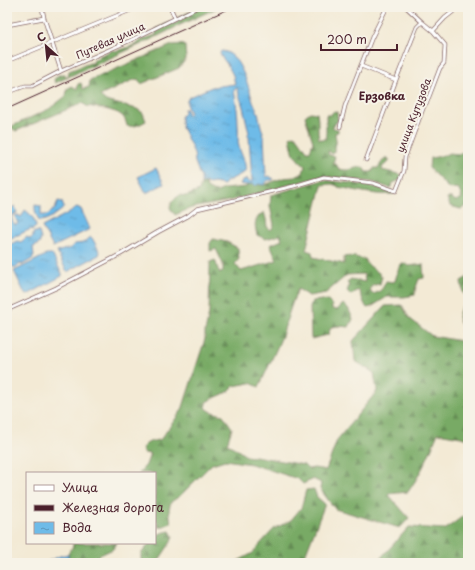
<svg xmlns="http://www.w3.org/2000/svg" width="475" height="570" font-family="'Playpen Sans',sans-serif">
<defs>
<pattern id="forest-firs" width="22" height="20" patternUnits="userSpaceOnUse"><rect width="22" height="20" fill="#78aa65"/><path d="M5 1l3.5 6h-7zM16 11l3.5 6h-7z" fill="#648a53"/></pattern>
<pattern id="water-ripples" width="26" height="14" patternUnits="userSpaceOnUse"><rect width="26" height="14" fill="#6ebbe8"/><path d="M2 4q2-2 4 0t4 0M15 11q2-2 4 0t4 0" fill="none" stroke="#5c97bc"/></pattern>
</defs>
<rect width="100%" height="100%" fill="#f7f3e8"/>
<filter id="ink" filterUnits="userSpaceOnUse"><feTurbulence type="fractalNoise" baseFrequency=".025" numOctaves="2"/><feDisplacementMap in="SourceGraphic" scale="8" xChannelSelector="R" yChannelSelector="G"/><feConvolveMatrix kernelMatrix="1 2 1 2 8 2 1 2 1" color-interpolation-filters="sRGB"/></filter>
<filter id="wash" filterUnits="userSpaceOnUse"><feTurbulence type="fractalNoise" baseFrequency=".012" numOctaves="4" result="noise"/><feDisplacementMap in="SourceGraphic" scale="16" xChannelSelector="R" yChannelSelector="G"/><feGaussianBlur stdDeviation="0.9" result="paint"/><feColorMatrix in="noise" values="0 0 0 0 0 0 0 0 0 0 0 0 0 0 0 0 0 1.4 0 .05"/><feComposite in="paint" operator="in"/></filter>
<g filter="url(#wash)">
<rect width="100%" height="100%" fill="#f3ead5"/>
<path fill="url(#forest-firs)" stroke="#616448" d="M200,7H219L180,25L150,40L55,83L54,80C57,75 59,74 65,74L66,77L68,76L69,71L90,63H93L94,59H97L99,56L113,50L117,51L135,45C139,40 149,37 156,35V29L168,23H176L178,21L177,18Z
M183,44L185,46L186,59L179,68L141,84L138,79L131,81L100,96L106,101L137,109L143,113L146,121C139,125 135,127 127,126C126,122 125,118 121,115C116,110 93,107 86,106L83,103L16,131L10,127L49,109L66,96L67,89L72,86L77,89L78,84L81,83L83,89L89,87L90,80L172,45Z
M334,111L337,112L338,121L333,126V128L338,129V132L335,133C335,137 337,140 336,144C335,147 334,148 334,152L332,154L330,152L328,151V153L329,155L335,156L333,164H336L339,169C352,172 352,167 363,167L366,172H372L374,168H378L379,166L385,158L389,159V161L388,163L383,166L382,170L402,175L400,180L393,183L390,188L372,182L323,176L229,201L191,208L175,215L170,208L172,201L180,195L186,196L199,191L201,183L205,182L207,188L212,191L217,192L224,189L246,187L247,185L250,184L264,185L283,178L295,177L303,173L305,166C293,156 293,153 290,137L294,135L298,138L307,151H310L313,142L305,116L310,112L317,113C319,122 317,130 319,139H326V115H330Z
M468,150V207L467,206L461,209L450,206L447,198H451L456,201L462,198L458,188L449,189L429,168L430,158L443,156L449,153L459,154Z
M323,180C337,182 385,185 394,194C375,196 356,190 338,187V186L332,184L322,185L306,250L312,252L313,257L340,263L344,264V257C351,255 359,258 366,260V263L380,274V276H382L380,284C374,285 369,285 371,293L373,294C381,292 383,288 386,281L393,282L395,281L400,264H406L409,266L423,264L424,278L419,279L415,290V295L404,297H387L371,307L367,308C363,303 363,297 358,290L351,295L347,291L349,286L347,282L351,279L365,282L364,274L347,275L326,293L309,296L298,289C291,304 287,320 282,336C275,353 267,370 259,387L250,383L234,386L228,392L214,398L206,402V408L212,412L223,415L232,428L227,444C231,446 236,448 239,451C245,455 247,458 255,456L304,465L308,469L314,468L326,470L337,440L377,391L374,373L355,361L353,341L385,306L402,305L409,318L432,336L467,342L468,344V439L461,437L438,433C430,453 421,474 408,492L388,494L409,518L400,528L335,509L320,489L321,483L313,479L303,484L298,479L251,464L225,460L212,464L180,496L171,502L169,509L171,523L159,528L155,516V473H139L146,465L150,454L144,453L142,448C148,441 152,441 160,440L182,410L205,339V332L209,313L210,262L215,260C217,264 217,269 220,273L223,272V264L216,249L210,251V243L213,239L227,242L238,248L239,259L235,264L241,271L277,260L270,245L282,240L280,235L266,239L257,235C254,223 254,219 264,212L266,219L267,227L271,230L274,225L270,206L271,195Z
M468,277V297H467L463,293L461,281Z
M323,300L328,301L332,305V309L337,310L343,304L348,308L353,319L349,327L338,326L331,327L328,335L311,339L310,306L312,301Z
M468,305V327L461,325L458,317L461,307Z
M314,489L317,497L325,504L302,563H234L253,553L261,543L274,529L291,520L301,508L306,490Z
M467,513L468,514V563H380L378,561L409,527L446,529Z
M170,531L173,536L171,542L157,563H141V554L150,543H155C155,533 161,533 170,531Z
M73,543H117L113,549L87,561L86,563H69L68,554L73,546Z"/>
<path fill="url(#water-ripples)" stroke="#5c6d8a" d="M221,51C239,50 249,88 253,102C255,106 257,109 258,113C260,120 260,126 263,132L262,135L264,137L266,177L269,176L274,179L272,180H268L264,185L258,184L256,186L252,184L247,185L240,184L242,181L245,180L246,178L247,181L252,182V180L249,137L247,135L249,133L243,107L237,88L234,90C236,102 238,113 238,125C239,132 237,140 239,147C241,155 247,163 245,172L226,182L224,185L214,183L209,184L205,182L201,183V177L200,176L195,162L194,153L182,127L181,122V116L184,113V109H186L188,115L190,113L187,107V101L189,97L212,87L235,84L233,75L227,64L221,56L220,53Z
M156,168L164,184L146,193L138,177Z
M58,201L62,202L64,208C58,213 48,221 39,221C37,216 34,211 35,205L41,206V215H47L55,209Z
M15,206L17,213L11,216L13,223L15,225L18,224L15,216L19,215L20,217L22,216L25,210C31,214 36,221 36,227L32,230L31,229L7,240V210Z
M77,207L81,209L90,229L53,247L42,227L72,211L75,208Z
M34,232H39L41,239L39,244L33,247L34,256L32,259L22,265L20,264L17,267L15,268C10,265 6,262 8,256L7,255V246L17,241L21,242L27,237L30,239L33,237V234Z
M91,237L92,238L100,252L99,255L67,272L57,252L66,249H69L75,244L83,243Z
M48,254H52L62,274V276L27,295L25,294L14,271Z
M68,554L69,563H44L60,556Z"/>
</g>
<g filter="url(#ink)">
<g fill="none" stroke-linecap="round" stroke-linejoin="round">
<g stroke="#856666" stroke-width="4.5">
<path id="minor" d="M42,7L44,18L61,71
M170,7L175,18
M7,25L44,18
M433,31L445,18L459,7
M7,61L138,7
M361,66L396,80
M7,96L9,92L25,86H32L61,71L129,41L198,7
M340,127L345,106L372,37L387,7
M366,160L396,80L417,27L422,22
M7,310L56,288L121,254L158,232L188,216L197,209L294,186L324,177L373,183L396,191L404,171L405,157L424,106L427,102L440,68L444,63L445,45L433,31L422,22L406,7
M7,561V563"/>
</g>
<use href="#minor" stroke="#fff" stroke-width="3"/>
<path stroke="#4a1f2b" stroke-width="1" d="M7,109L233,7"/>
</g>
</g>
<g text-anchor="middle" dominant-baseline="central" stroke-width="4" stroke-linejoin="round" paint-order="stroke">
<g font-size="10" fill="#4a1f2b" stroke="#f7f3e8">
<text transform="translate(110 40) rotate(-24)">Путевая улица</text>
<text transform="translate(413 115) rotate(-69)">улица Кутузова</text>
</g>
<g font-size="11" font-weight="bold" fill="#4a1f2b" stroke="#f7f3e8">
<text x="382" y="95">Ерзовка</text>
</g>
</g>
<rect width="475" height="570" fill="none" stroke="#f7f3e8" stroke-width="24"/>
<rect x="26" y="472" width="130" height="72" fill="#f7f3e8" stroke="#b29e9c"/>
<rect x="34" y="485" width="20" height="6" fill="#ffffff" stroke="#b29e9c"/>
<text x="62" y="492" font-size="12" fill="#4a1f2b">Улица</text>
<rect x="34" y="505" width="20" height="6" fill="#4a1f2b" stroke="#b29e9c"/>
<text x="62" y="512" font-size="12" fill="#4a1f2b">Железная дорога</text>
<rect x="34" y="522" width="20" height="12" fill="url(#water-ripples)" stroke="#b29e9c"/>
<text x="62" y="532" font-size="12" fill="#4a1f2b">Вода</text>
<g transform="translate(46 46) rotate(333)" stroke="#f7f3e8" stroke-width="3" paint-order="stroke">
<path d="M0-3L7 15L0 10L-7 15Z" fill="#4a1f2b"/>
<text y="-6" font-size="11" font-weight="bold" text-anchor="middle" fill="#4a1f2b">С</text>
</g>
<path d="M321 44v6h76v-6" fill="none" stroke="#4a1f2b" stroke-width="2"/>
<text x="327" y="44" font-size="12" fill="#4a1f2b" stroke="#f7f3e8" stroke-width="3" paint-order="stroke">200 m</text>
</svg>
